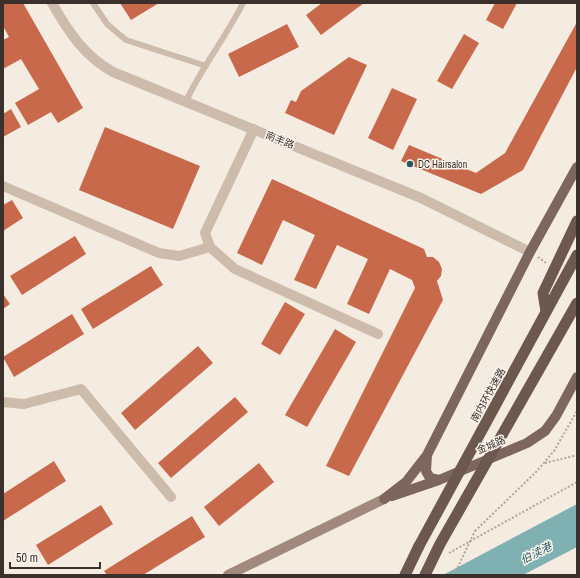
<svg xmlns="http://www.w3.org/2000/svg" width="580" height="578" font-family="'Archivo Narrow','Noto Sans SC',sans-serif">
<rect width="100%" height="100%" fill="#f4ebe1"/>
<path fill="#7fb0b2" d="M577,504V547L523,575H443Z"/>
<path fill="#c8694b" d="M3,3H23L83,108L58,123L51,112L28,125L15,103L39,89L21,59L3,69V40L9,37L3,26Z
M120,3H159L131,20Z
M322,3H364L321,35L306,15Z
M495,3H517L503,29L486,20Z
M577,22V67L523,170L481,194L401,161L409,145L476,173L505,153Z
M287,24L299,47L239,77L228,54Z
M464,34L479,43L452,89L437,81Z
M349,57L367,65L334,135L285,113L291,100L296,102L301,91Z
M392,88L417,99L393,150L368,138Z
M11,109L21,127L3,137V114Z
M105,127L200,166L173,229L79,190Z
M272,179L424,249L427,257H433L439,262L442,269L441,276L437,281L443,300L349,476L326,466L415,288L412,280L390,269L369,314L347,304L368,259L337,245L316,289L294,280L315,235L283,220L262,265L237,253Z
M12,200L23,218L3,231V205Z
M75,236L86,254L22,295L10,276Z
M151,266L163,285L93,329L81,309Z
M3,294L10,304L3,309Z
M285,302L305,314L280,355L261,344Z
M72,314L84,334L14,377L3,357Z
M335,329L356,342L307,427L285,415Z
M198,346L213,363L135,430L121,413Z
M235,397L248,412L171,478L158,463Z
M54,461L66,481L3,521V494Z
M259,463L274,482L219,526L204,507Z
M101,505L113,524L48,565L36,545Z
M192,516L205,537L143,575H107L104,571Z"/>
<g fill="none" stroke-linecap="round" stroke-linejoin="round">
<path stroke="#b9a596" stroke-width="2" stroke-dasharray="2 2" stroke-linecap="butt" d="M538,257L546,263
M545,463L577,455
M475,531L536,472L554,451L577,411
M449,553L577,482"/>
<path stroke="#cdbbac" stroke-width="6" d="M93,3L107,24L126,40L206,66
M186,101C202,67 226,37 243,3"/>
<path stroke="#cdbbac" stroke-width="10" d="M52,3C68,31 84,56 113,72L421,198L530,252
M254,129L205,233L210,247L235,269L378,334
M3,186L159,253L179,256L210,247
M3,402L24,404L81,389L171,497"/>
<path stroke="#a18a7d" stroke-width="10" d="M228,575L384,499"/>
<path stroke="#7d675c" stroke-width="10" d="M427,455L426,471L430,478L439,480
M392,496L439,480L527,443L545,431L556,416L577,377
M384,499L406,482L427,455L530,252L577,167"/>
<path stroke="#6c584f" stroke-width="11" d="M405,575L419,546"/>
<path stroke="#b9a596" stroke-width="2" stroke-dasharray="2 2" stroke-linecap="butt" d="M454,575L475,531"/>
<path stroke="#6c584f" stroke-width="11" d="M546,312L543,293L577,221
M419,546L577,255
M425,575L440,544L577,303"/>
</g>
<circle fill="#1f5a5e" stroke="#fbf5ee" stroke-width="1.5" cx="410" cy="164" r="4"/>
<g text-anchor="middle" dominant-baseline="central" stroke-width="3" stroke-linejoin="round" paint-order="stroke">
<g font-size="10" fill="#3b302b" stroke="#fbf5ee">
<text transform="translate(280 140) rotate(22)">南丰路</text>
<text transform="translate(488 395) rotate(-61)">南内环快速路</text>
<text transform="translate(491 445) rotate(-23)">金城路</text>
</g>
<g font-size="10" fill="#3b302b" stroke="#fbf5ee" text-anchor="start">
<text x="418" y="164">DC Hairsalon</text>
</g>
<g font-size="11" font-style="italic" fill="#1f5a5e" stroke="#fbf5ee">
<text transform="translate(536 553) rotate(-27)">伯渎港</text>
</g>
</g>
<rect width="580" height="578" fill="none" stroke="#3b302b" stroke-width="8"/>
<path d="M10 562v6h90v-6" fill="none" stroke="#3b302b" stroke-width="2"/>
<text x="16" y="562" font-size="12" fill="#3b302b" stroke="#fbf5ee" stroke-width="3" paint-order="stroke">50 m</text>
</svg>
